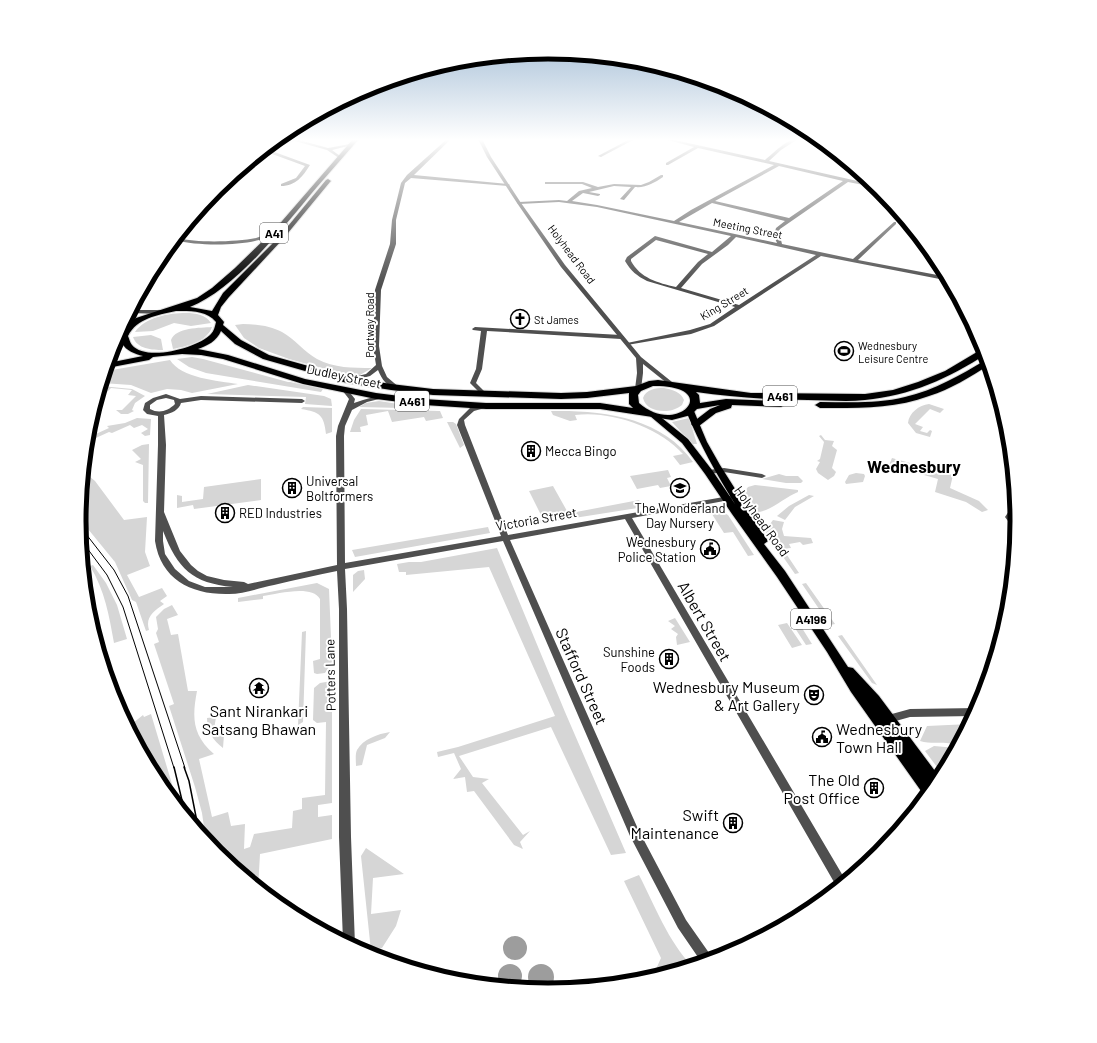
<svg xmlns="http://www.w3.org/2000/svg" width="1097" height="1043" font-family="Barlow,sans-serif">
<rect width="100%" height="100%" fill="#fff"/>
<path fill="#d6d6d6" d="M186,313C196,313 206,315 211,323L191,326L174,323L153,331L135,332C145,317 169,313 186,313Z
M243,324C256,324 271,326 282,332C295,339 304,352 317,359C334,368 353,368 372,368L360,375L351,376L289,359L259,348L244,338L235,325Z
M212,327C207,342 187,346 173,349L171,340C176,327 200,328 212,327Z
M151,335L161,339L163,350C152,350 137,349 133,337Z
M192,357L203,359L288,382H290L323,389L321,392L206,373L189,367L177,359Z
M170,360C181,378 218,381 238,384L192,393L181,390L167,389L151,393L131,385L102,383L106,371Z
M248,385L324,396L331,399L332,406L305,404L306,397L207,394Z
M101,386L132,389L145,396L135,403L132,410L134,411L128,414H121L116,410H122L136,396L128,395L132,390L111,388L106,393L100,390Z
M664,388C673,390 681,392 684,400L682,405C672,414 647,414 643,398C646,389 656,388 664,388Z
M379,401L405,405L402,408L359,407L366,403Z
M929,404L944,409L940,413L930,409L915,424L923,427L920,431L927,433L930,430L932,431L930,437L916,433L908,423C909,413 919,405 929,404Z
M303,407L332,408V432L326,434C324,415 320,412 301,409Z
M361,409L440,411L443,418L426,421L424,417L392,422L388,411L366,415L368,425L360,427L361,432H350L354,420Z
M551,411C602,410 662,417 693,462L680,465L673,456L683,454C659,427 610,410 575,415L577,420L570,421L553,415Z
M137,418L151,419L150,435L145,436L141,433L148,429L142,425L134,428L130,425L112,433L109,432L87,442V438L109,428L107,426L125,423Z
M689,418L697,444H692L672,422Z
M447,422H453L456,424L464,445L460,448Z
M821,435L825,440L834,441L832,446L837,450L832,468L836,472L834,476L828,480L818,473L816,469L820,462L817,461L820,459L824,442L819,436Z
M149,444L148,503H145L143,501V465L135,462L141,459L132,450L142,445Z
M892,458L953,475L950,488L979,501L988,510L982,512L966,502L935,492L938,479L889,465Z
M668,470L671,477L667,478L671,486L660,488L658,485L637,489L630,476Z
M84,472L95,481L124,520L147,517L145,552L150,566L127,575L139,597L162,588L167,596L160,601L164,604C154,611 145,617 149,630L146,631L136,602L132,600L115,562L79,518Z
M856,473L864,474L865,476L863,482L846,484L845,482L849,475Z
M779,474L786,476H798L803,481L801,483H786L762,479Z
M261,479V500L194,509L193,505L177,508V495L182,496V502L203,499L204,487Z
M755,485L798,490V492C785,497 768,513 756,512L742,495L748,487Z
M553,486L567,511L571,513L639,500L644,507L517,527L515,525L543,519L529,491Z
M809,495L814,496L795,507L785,520L777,516L789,506Z
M718,510L728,515L754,555L748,556L733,532L724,533L710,511Z
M773,520L784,522L782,529L784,536L811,538L813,543L803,545L800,542L789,544L791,548L783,549L799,573L795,574L765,531Z
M488,527L490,533L355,557L352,550Z
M497,548L565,712L626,853L611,855L551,727L459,756L473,777L489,779L482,783L523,835L530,831L520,842L523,849L514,845L474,791L467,792L465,777L453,779L461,769L454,753L438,757L437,752L458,747L555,716L489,567L406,575V572H399L397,564L409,562H421Z
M93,565L106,583L117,605L127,639L114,643C109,615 105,591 90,566Z
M364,570L365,579L353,592V575L358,571Z
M317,583L329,589L332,662L325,673L317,674L314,673L313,661L320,659V599C312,584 277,594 263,596V599L238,602V598Z
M806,583L835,624L830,625L802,584Z
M172,605L178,615L167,619L171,635L178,634L188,691H197C192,717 192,735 214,754L199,759L212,817L228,812L231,826L245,824L244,849L250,847L254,834L292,828L293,811L302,809V798L325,795L326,722L317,723L313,720L314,688L320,683L332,681V803L318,805V817L332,815V839L260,854L258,888L216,853L206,841L202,813L195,787L169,706L174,704L154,644L159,642L156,633L158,629L156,617L164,609Z
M675,618L690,642L677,645L676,637L678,634L671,629L675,626L668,621Z
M797,620L812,644L806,645L791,622Z
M787,623L802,645L792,648L778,625Z
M306,631L303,722L298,725L302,632Z
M842,635L877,685L872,683L838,636Z
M151,714L172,784L177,806L158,782L128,727L143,715L144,717Z
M216,717L213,736L224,735L223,748C213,740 207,732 207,718Z
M970,724L958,746C945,740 933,745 920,741L927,726Z
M390,732L385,738L367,745L362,765L356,766C356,761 355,754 357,750C363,739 378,734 390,732Z
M934,746L957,748L943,775L925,751Z
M366,848L404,874L373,878L371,914L401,910L396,926L382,948L371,951L361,856Z
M639,875C655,906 668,941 692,966L652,978L661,958L624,881Z"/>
<path fill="#9d9d9d" d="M503 948a12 12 0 1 1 24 0a12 12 0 1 1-24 0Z
M498 976a12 12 0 1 1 24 0a12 12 0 1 1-24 0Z
M528 977a13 13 0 1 1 26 0a13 13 0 1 1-26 0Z"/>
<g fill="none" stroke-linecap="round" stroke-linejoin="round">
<g stroke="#dbdbdb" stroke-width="2">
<path id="primary" d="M690,408L694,411L707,442L720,465L768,541L764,544L785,571L848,667L853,668L879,696L941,779L926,798L851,692L827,652L777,577L732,514L705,474L682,443L650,416L651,414H657L688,439L712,470L735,504C716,473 700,445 686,411Z"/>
</g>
<g stroke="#dbdbdb" stroke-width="2">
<path id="trunk" d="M353,139H359C345,155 331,171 317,187C285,225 236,289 190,307L212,311L223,293L279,237L326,180L328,179L331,181L330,182L283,239L229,297L221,307L218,315L224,322L223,325L241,340L269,355L348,377L391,384L433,389L561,393L587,392L636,386L649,381L658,380L751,393L865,394L893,390L918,382L945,371L982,349H984L986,354C950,378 909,396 865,400C846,402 827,400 808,400C770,400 733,397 696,392L699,395L700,403L726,399L781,401L786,404L781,407L732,405L731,408L716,413L699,426H693L691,424L693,422L710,409L720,405L697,409L691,415L672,420L600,409H486L424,405L376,399L303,384L223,359L201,355L182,354L153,357L149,360L107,368L108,363L143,356C135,354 126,351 122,343L116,349H112L116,340L120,336L124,328L136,318L197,298L212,288L235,268L276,228ZM176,311C190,311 206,310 216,322C215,326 214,331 211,334C198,348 146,362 132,345C130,343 129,338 128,336C137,318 158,315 176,311ZM221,331L235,344L263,359L347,383L391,390L433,395L561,399L587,398L629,393V404L633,408L600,403H486L424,399L376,393L305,379L228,355L198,349C207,346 217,341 221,331ZM653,386C724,385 678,438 639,403L638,395L641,391Z
M986,360H988L989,365C970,377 951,389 929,396C894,409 857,408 820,408L815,405L820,402C848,402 878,404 905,397C935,390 960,375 986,360Z"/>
</g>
<path fill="#4f4f4f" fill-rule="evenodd" d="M295,139H300L299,140L328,148L350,144L352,145L332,150L340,156L341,157L339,158L327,150L295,141L269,150L310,165C303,176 296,186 281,186V184L296,178L305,166L264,151L267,148Z
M447,139H451L414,175L508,184L510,185L508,186L411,178L405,183L396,220V244L381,290L379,346L382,366L387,377L400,388L397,390C387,386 382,380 378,370L370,376L347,382L345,381V379L366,374L376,365L373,346L375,290L390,244L392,220L401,183L407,175Z
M630,139H635L601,157L598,156Z
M664,139H670L765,160C774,153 786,139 798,139L781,150L769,161L875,185L879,188L848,182L780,229V236L782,244L853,259L894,222H896V224L858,260L948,277L950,281L821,256L714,326L691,334L627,345V343L690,330L710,324L735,307L647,281C637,276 631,271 625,261L627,257L655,236L712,252L731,236L597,207L559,202L519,204L517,203L519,202L559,200L567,201L579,191L592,188L582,184H545V182H583L598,187L614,184L641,185L649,182L661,175H663V177C654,183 646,188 635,187L624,200L620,199L631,187L614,186L589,192L600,194V195L598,196L583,193L572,201L597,205L674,221L691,210L774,165L698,148L668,165H666V163L694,147ZM779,166L843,181L789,218L715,201ZM712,203L785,221L776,228L774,236L777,243L679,222ZM736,237L816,255L739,305L681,288L702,264L728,245ZM656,240L708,254L698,262L676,287C658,283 640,278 631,261V259Z
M276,228L280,229C275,234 266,239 259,240C236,246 197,246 175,240L177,238C197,243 236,242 256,238C263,236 270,232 276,228Z
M132,310H162L165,312L162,314L130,313Z
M475,327L621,335L624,337L621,339L487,331L482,369L476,383L486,393L483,395L481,394L470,383L476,369L481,331L473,330L472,329Z
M345,388L347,389L355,399L354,403L363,400L381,395L384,397L383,398L367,402L352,410L345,426L344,436L345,563L501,536L457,425L459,419L470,408L486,404L489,406L488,407L474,411L464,420L465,425L508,535L735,495H738L739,497L735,499L632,518L846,881L838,889L625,519L510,540L638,829L686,920L714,960L702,963L678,928L630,836L503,541L345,569L347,609L351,837L355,945L354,947L343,941L339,837V609L337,571C316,575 295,580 274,585C259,588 243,594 229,594C192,595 161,580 155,541L158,445V416L147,414L143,410L145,403L153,398L166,394L180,399L201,396L302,399L305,401L302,403L201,400L181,403C179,410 172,413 164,415L166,445L164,512L180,551L191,565L198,571L207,576L224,580L244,582L248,584L337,565L336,436L338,426L349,399L342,390ZM166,398L174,400L175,404C168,411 159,414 150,409V405L157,400ZM163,531C178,569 192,583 233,587H205L189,581L175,569L165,554L163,541Z
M724,468L762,474L766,476L762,478L724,472L709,474L705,472L709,470Z
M1017,509V514L1013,517L1018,523L1017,530L1014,529L1005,517L1009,511Z
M978,708L974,716L910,717L885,724L881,723L880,720L881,717L910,709Z"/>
<path fill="#4f4f4f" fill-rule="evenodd" d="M478,139H482L491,157L521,203L565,265L641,357L672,382V384H668L643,364V373L641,389L638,391L636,390L635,389L637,373L636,358L561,267L517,203L487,157Z"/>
<use href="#primary" fill="#000" fill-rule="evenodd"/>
<use href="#trunk" fill="#000" fill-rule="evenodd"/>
<path stroke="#000" stroke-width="1" d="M79,525L114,570L128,596L185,768
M81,540L107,575L123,607L174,768"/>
<path stroke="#000" stroke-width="1.5" d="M174,767L186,817
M184,767L189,781L199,832"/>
</g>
<linearGradient id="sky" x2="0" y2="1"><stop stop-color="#8aabca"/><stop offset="0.49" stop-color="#fff"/><stop offset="1" stop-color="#fff" stop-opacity="0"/></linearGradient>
<rect width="1097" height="285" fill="url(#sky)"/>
<defs>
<g id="church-ring" transform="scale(1)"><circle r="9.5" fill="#fff" stroke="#000" stroke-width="1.5"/><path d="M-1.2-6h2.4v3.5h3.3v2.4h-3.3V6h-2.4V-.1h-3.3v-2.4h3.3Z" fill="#000"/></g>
<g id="stadium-ring" transform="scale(1)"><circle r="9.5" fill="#fff" stroke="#000" stroke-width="1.5"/><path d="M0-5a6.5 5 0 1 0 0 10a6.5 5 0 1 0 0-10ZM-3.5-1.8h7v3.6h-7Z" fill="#000"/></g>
<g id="building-ring" transform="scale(1)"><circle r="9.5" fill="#fff" stroke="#000" stroke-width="1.5"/><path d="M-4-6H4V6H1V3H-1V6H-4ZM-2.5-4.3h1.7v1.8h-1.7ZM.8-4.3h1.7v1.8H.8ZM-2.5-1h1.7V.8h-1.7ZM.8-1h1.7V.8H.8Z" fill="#000"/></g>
<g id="school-ring" transform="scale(1)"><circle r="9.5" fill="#fff" stroke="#000" stroke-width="1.5"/><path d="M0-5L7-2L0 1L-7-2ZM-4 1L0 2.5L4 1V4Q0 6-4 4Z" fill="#000"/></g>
<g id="civic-ring" transform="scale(1)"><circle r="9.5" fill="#fff" stroke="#000" stroke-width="1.5"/><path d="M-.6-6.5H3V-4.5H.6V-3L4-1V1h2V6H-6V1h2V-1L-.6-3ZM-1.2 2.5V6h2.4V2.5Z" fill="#000"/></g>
<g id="temple-ring" transform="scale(1)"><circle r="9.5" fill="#fff" stroke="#000" stroke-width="1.5"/><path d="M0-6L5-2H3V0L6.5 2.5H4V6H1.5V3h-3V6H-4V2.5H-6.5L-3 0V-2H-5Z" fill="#000"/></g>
<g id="theatre-ring" transform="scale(1)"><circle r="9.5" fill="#fff" stroke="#000" stroke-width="1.5"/><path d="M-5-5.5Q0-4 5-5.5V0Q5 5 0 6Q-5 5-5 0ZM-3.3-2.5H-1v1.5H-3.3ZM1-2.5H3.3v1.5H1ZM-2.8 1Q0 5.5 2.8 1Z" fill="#000"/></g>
</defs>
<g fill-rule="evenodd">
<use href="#church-ring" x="520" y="319"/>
<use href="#stadium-ring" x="844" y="351"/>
<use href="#building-ring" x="531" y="451"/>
<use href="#building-ring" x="292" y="488"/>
<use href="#school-ring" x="680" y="488"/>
<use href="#building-ring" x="225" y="513"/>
<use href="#civic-ring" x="710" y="549"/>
<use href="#building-ring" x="669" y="659"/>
<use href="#temple-ring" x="259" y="688"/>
<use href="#theatre-ring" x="814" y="695"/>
<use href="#civic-ring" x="822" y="737"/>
<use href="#building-ring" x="874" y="788"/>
<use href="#building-ring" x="733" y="823"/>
</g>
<g text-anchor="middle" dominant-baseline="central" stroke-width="4" stroke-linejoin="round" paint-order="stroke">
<g font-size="11" fill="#000" stroke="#fff">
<text transform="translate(748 228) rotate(11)">Meeting Street</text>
<text transform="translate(572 254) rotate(53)">Holyhead Road</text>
<text transform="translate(724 303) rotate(-31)">King Street</text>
<text transform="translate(369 325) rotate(-90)">Portway Road</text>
</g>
<g font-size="11" fill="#000" stroke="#fff" text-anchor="start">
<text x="534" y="319">St James</text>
<text x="858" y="345">Wednesbury<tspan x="858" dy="13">Leisure Centre</tspan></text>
</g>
<g fill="#fff" stroke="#4c4c4c" stroke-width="1">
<rect x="260" y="223" width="28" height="20" rx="3"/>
<rect x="763" y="386" width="34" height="20" rx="3"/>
<rect x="395" y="391" width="34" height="20" rx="3"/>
<rect x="791" y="609" width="40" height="20" rx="3"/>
</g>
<g font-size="12" font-weight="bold" fill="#000">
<text x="274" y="233">A41</text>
<text x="780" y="396">A461</text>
<text x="412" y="401">A461</text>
<text x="811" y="619">A4196</text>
</g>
<g font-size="13" fill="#000" stroke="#fff">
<text transform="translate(344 376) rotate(12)">Dudley Street</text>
<text transform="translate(536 519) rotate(-10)">Victoria Street</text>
<text transform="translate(762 521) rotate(54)">Holyhead Road</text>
<text transform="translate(330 675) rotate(-91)">Potters Lane</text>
</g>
<g font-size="13" fill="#000" stroke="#fff" text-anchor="start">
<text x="545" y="451">Mecca Bingo</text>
<text x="306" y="481">Universal<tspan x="306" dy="15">Boltformers</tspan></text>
<text x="680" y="508" text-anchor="middle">The Wonderland<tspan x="680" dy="15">Day Nursery</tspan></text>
<text x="239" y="513">RED Industries</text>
<text x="696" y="542" text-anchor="end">Wednesbury<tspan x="696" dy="15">Police Station</tspan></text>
<text x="655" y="652" text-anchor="end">Sunshine<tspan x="655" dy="15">Foods</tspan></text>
</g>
<g font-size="16" fill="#000" stroke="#fff">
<text transform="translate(705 621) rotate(60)">Albert Street</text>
<text transform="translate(582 676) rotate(66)">Stafford Street</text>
</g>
<g font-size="16" fill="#000" stroke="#fff" text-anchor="end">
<text x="800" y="686">Wednesbury Museum<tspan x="800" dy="18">&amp; Art Gallery</tspan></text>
<text x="259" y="710" text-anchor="middle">Sant Nirankari<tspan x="259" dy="18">Satsang Bhawan</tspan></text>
<text x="836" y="728" text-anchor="start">Wednesbury<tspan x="836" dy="18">Town Hall</tspan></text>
<text x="860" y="779">The Old<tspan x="860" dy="18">Post Office</tspan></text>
<text x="719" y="814">Swift<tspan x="719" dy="18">Maintenance</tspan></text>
</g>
<g font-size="17" font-weight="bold" fill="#000" stroke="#fff">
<text x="914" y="466">Wednesbury</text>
</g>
</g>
<path d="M0 0H1097V1043H0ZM86 521a462 462 0 1 1 924 0a462 462 0 1 1-924 0Z" fill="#fff" fill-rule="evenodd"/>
<path fill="none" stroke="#000" stroke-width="5" d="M86 521a462 462 0 1 1 924 0a462 462 0 1 1-924 0Z"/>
</svg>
